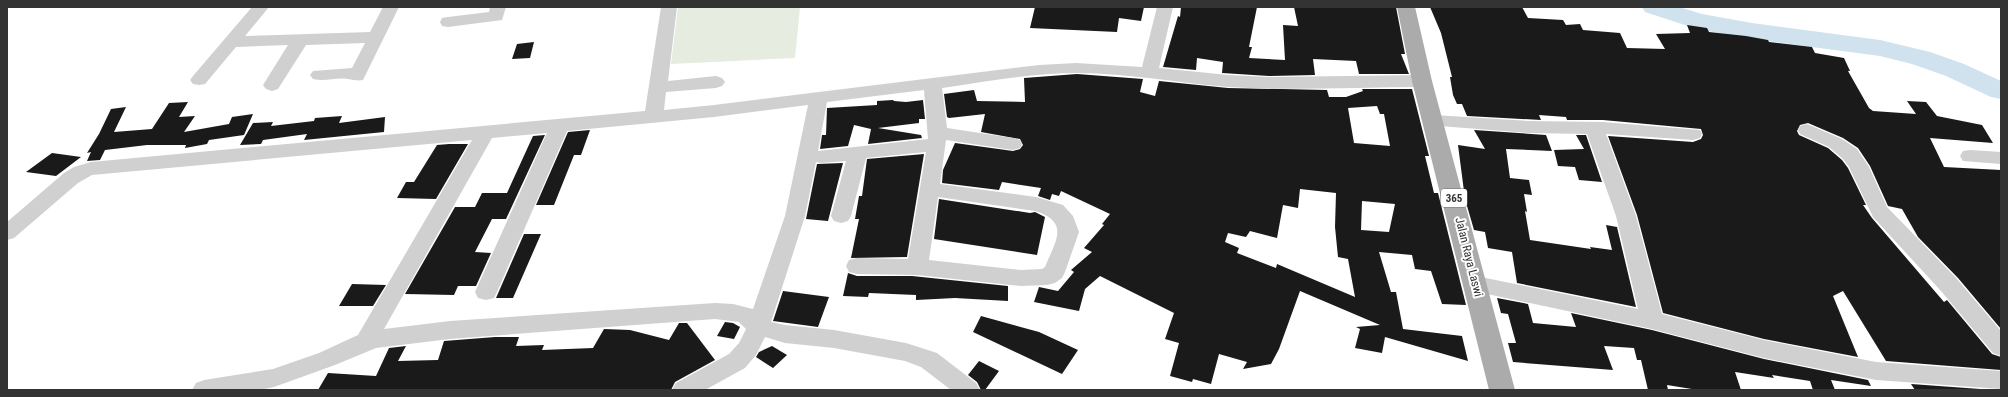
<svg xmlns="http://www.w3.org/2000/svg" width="2008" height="397" font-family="'Roboto Condensed',sans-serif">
<rect width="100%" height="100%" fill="#fff"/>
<path fill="#e6ecdf" d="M678,7H800L795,58L671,64Z"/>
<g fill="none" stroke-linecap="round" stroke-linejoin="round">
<path fill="#cfe2ee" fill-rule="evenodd" d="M1642,7H1679L1702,14L1752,23L1880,40L1930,52L1964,64L2001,81V99L1991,97L1946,76L1912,64L1880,56L1752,39L1697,29L1645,12Z"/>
</g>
<path fill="#1a1a1a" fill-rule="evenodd" d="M1035,7H1144L1141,21L1119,18L1117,32L1030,28Z
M1181,7H1257L1249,47H1252L1249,58L1285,60L1283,25L1298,26L1294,7H1396L1405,54H1401L1409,74H1359L1356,61L1313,59L1315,75L1269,76L1222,73L1223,62L1197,58L1196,70L1163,67L1178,16L1180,17Z
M1430,7H1522L1528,18L1563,20L1566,25L1580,24L1583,30L1620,33L1627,48L1665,49L1656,34L1690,33L1687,25L1707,28L1709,32L1746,36L1768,40L1769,42L1812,47L1815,53L1844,58L1850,71H1848L1869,108L1873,111L1916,114L1907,101L1926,102L1937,116L1982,125L1993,143L1930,138L1944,167L2001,170V329L1958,278L1918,237L1902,209L1888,206L1870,166L1858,148L1843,138L1808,123L1800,125L1797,131L1799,135L1828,148L1842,160L1848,168L1866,205H1863L1872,218L1944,302L1947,300L1992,354L2001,357V370L1886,361L1843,291L1833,296L1858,357L1764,339L1663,313L1637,215L1608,136L1693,142L1701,139L1703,135L1701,129L1603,120H1567L1566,117L1539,115L1541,120L1467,116L1462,104H1457L1453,95L1450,77H1452L1441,33Z
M534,42L530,58L512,59L517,44Z
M1077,74L1143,79L1140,92L1155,96L1159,81L1228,88L1327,90L1329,97H1346L1363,91L1362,89H1412L1429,156H1425L1434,193H1438L1466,305L1442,304L1431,271L1415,269L1412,255L1379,252L1391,292H1396L1403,329L1462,336L1468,361L1385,337L1382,353L1355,348L1360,329L1356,327L1380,325L1300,291L1279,349L1271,364L1243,369L1247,362L1219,354L1211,384L1193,379L1192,382L1170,376L1179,343L1165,339L1174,313L1100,276L1085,289L1079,311L1034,302L1039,287L1058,291L1074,272L1071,270L1092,252L1084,248L1104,225L1102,224L1110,214L1061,191L1059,196L1052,194L1050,200L1038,196L1041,188L1002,182L999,190L942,183L943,170L955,143L1013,151L1020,149L1023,145L1020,139L981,132L985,114L949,118L947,117L944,94L974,90L977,101L1025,102L1024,78ZM1377,106L1380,114H1384L1390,146L1354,143L1348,108ZM1300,189L1336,193L1335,227L1338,257L1348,259L1355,297L1277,264L1276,268L1237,253L1239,248L1225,242L1228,233L1246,237L1250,231L1277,238L1283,205L1298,208ZM1362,201L1395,204L1389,232L1361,230Z
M893,100L894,101L906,102L923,100L925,119H919V123L878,128L921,135L922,138L868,144L871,129L854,125L848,146L820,149L822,135H826L827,108L877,105V101Z
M188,102L179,117L195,116L184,132L229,124L232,117L253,114L244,135L209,140L207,144L185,148L186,145H147L105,150L100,160L87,161L91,152L87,153L99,134L111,109L126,107L114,132L152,129L169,103Z
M342,116L339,123L385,117L384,132L304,140L307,134L263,140L261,144L240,145L253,123L273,122L271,126L314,121L315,118Z
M590,130L581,155H574L554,205H536L568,132Z
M1474,130L1546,135L1552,151L1506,149L1510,178L1529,180L1532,195L1524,194L1527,212L1525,211L1530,240L1591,249L1590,247L1612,250L1606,225L1617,227L1636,307L1517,283L1512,252L1488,248L1485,232L1474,230L1465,199L1458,145L1485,149Z
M545,135L506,219H492L475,252L491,253L476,286H458L454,295L405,294L455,207H475L482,193H507L533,136Z
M1576,135H1586L1602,182L1579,180L1575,167L1558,166L1554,150L1584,149Z
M449,144H468L436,199L397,198L406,182H414L437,145Z
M52,153L81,157L56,176L26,172Z
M924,154L907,257L851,258L859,219H855L859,196H862L867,159Z
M843,163L828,221L806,219L817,164Z
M939,199L1030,213L1035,212L1045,217L1037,255L934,239Z
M524,234H541L513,298H496Z
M848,273L857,276H912L1008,286V301L955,298L916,300V295L869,293L868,297L843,296Z
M352,284L386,285L373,306H339Z
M783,291L829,297L818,327L773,321Z
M1497,298L1528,304L1533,323L1576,327L1571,313L1652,330L1764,359L1868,380L1871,386L1831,380L1835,390H1813L1810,381L1772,375L1774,378L1735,372L1741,390H1698L1667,385L1668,390H1648L1641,360H1637L1634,348L1604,346L1613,370L1513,362L1508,343H1516L1508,314L1501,313Z
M981,316L1039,332L1078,350L1062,374L973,332Z
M725,322L733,323L740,327L734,339L717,336Z
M679,323H687L715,360L675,382L671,390H318L328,373L376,376L389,348L406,346L398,361L438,360L444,341L495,337H519L516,346L544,345L542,350L593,348L604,329L630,330L669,340Z
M772,346L787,355L773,368L756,357L759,352Z
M979,361L999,371L985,390H981L977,382L968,375Z
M1911,384L1994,390H1915Z"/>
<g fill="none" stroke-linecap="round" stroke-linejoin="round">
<path fill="#d0d0d0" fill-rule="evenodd" d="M252,7H269L245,36L370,32L383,7H399L363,80C357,81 354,80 348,79C336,77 325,82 313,79L310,75L313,71L352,68L365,43L306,45L278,89L272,91L266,89L263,85L288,45L236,47L205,84L199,85L193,84L190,80L193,76Z
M490,7H506L502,20L448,27L442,26L440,22L442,18L448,17L489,12Z
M661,7H677L668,81L716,76L722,78L725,82L722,86L716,88L666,92L664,110L714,105L1039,65L1076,63L1142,67L1157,7H1173L1159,68L1228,75L1269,77L1422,75L1428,77L1431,81L1428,85L1422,87C1358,87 1292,91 1228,87C1178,83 1128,73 1077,73C1032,73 986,82 942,88L947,128L1013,138L1020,140L1022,144L1020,148L1013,150L946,140L940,184L1036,197L1063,205L1073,216L1079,232L1065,272L1062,278L1055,283L1047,285L1021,286L917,275L857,274L849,272L846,266L849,260L857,258L908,259L926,152L866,158L851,216L848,221L841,223L834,221L831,216L846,161L821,163L816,162L805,216L771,322L785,325L834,330L906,343L937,353L976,383L980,390H951L921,367L905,361L834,348L785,343L765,337L756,355L745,368L705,390H672L676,383L729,354L739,343L746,329L739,322L715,319L450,339L376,348L335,365L274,387L259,390H192L196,383L204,380L273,369L319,353L358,335L472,140L92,175L78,183L14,238L7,240V222L64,173L74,167L91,162L645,111ZM924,90L928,139L818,151L827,102ZM808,105L785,216L753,309L733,304L715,303L450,321L384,329L492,138L547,133L475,292L478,298L486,300L494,298L497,292L567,131L714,117ZM938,197L1035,211C1071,222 1055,242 1045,267L1042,269L1021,270L929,260Z
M1434,115L1528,121L1603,122L1700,130L1702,134L1700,138L1693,140L1606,134L1636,216L1662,314L1764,340L1876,362L2001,371V389L1876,380L1764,358L1652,329L1468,290L1465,284L1468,278L1476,276L1638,309L1616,216L1587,134L1528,133L1427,125L1425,121L1427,117Z
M1807,124L1842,139L1857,149L1869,167L1887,207L1957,279L2001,331V356L1993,353L1941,291L1873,217L1849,167L1843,159L1829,147L1800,134L1798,130L1800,126Z
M1970,150L2001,152V164L1963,161L1960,156L1963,151Z"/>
<path fill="#ababab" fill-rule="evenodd" d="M1397,7H1415L1432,81L1515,390H1489L1412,81Z"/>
</g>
<g text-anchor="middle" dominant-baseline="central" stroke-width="4" stroke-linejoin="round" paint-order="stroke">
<rect fill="#fff" stroke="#707070" stroke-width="1" x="1441" y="189" width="26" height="18" rx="3"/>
<g font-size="11" font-weight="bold" fill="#333">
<text x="1454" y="198">365</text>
</g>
<g font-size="12" fill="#333" stroke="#fff">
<text transform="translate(1469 257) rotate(76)">Jalan Raya Laswi</text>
</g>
</g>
<rect width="2008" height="397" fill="none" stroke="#333333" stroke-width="16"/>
</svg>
